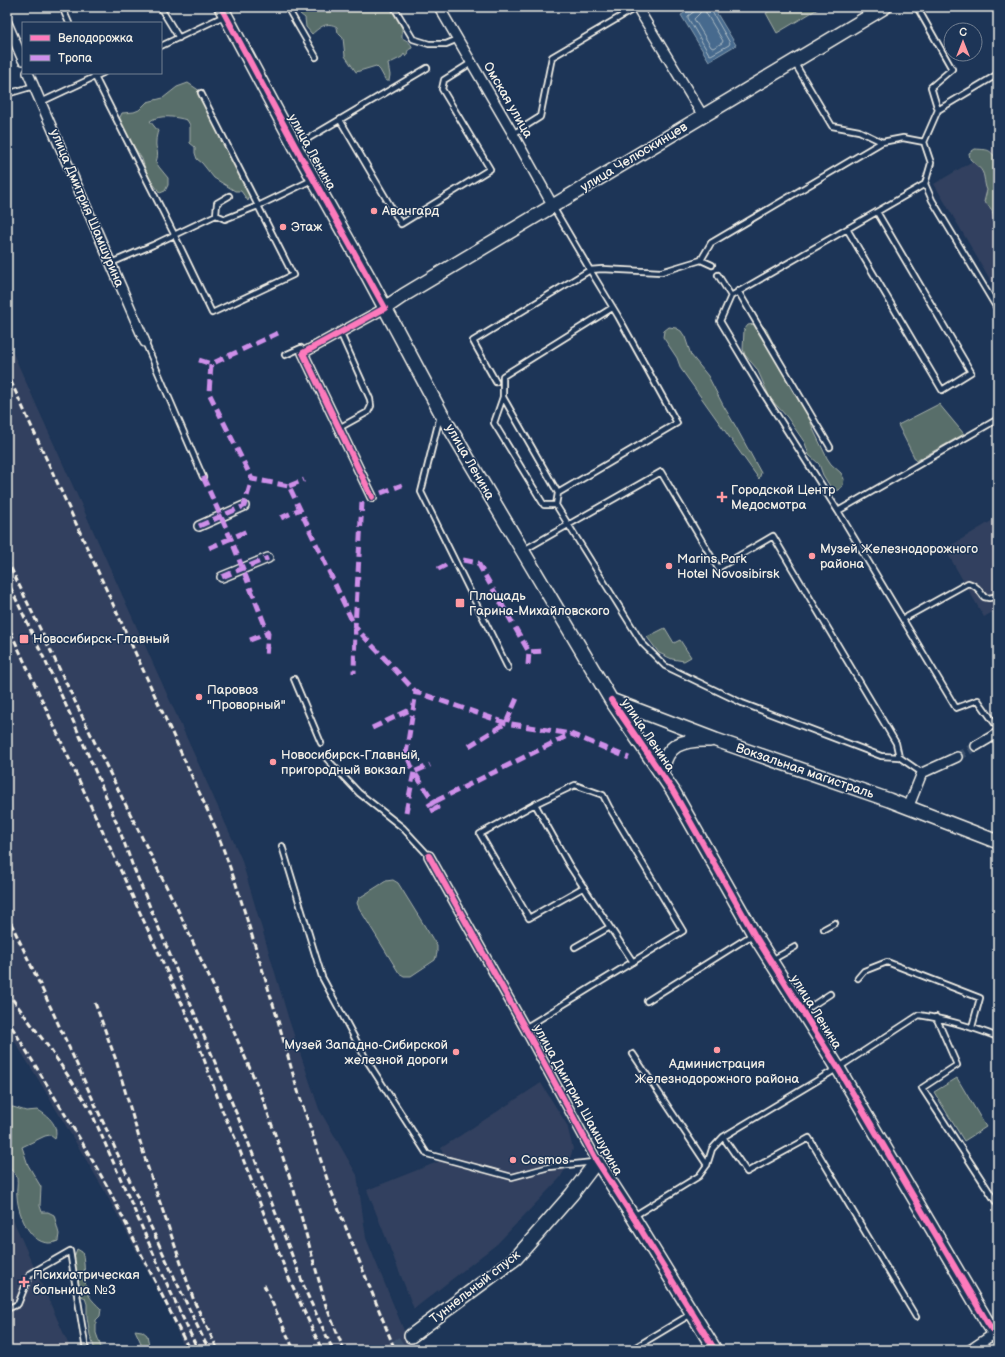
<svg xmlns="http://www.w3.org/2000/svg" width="1005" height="1357" font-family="'Balsamiq Sans',sans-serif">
<rect width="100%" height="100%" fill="#1d3557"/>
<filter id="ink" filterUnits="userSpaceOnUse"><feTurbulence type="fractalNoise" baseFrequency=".025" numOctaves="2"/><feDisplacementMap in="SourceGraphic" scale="8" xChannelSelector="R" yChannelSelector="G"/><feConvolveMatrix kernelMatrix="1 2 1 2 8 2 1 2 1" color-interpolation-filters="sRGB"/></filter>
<g filter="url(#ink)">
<path fill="#31405e" d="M998,146V293L934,184Z
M7,340L241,858L289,1020L319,1109L357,1175L366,1238L412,1350H185L169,1312L104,1190L38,1079L7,1029Z
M998,517V609L984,617L945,549Z
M541,1083L567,1125L573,1149L568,1164L560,1178L497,1244L414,1309L367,1190L445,1159L441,1148Z
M10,1213L71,1350H7V1214Z"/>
<path fill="#596e6a" stroke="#a6b0a9" d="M305,7H390L402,28V38C406,40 412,43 412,48C405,51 409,52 406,57L404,54L402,57L388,64L390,75L389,81H386L380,70L376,66L356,72L345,56L343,38L338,33L337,27C327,21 320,27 312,34L306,27L305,18L300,14Z
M776,7H821L777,33L766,13Z
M188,83L203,93L246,181L250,195L248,201L241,191H235L214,178L202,163L197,159L195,153V147L190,143V125L187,120C176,117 160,114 150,121L158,131C157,134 156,138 156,141C155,150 160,151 156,162L159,167L168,178V185L165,191L160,193L147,175L142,159L123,130L119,119L122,113L134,112L139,110L147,102L163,98L177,87Z
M975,149C991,150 988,149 998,160V235C989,221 999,212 984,202L987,190C985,186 985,182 984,177C983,169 976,165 970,159L969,153Z
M755,324H761L766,329L783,363L794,379L802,405L809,416L813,429L827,458L831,464L841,473L844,479L843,485L839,490L833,491L823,475L819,464L809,455L805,443L787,417L770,398L757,369L745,355L743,349L744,330L748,325Z
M669,327L676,328L681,331L685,337L691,355L708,376L723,405L736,427L761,473L759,479L681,369L677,358L663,337L664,331Z
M939,404L964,434L916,461L898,425Z
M665,628L674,643L680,640L691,657L684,661L672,659L659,653L647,637Z
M393,880L398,883L437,946V953L435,960L411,976H404L399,973L359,908L357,903L359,898L386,881Z
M957,1078L986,1127L964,1141L934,1092Z
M13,1107L26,1111L38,1110C50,1117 59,1126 55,1139L50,1135L45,1136L22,1147L28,1165L41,1187L40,1206L42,1212H48L54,1215L59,1234L58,1241C33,1252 18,1216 17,1196C16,1190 18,1184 17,1178C15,1172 11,1170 7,1167V1108Z
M77,1249L82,1252C86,1264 83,1284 88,1294C91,1300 97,1305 101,1309L100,1316L96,1320V1333L102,1350H95L90,1335L87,1317V1304L85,1298L80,1295L79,1288L74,1283L68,1273Z
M135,1330L142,1331L147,1335L150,1350H139L140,1349L141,1343Z"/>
<path fill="#466b8e" stroke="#8ca1b2" d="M695,7H713L736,45L709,61L681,15Z"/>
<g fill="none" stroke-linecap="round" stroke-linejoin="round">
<path stroke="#aebbc4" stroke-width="1" d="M696,7L695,11L688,16V18L709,54L711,55L729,45L730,43L711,10L710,7
M701,7L700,13L694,19L711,47L713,48L722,43L723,41L706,13L705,7"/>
<path stroke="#3d516d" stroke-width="9" stroke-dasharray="9 4.5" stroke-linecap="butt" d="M957,757L976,746"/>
<path stroke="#3d516d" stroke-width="13" stroke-dasharray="13 6" stroke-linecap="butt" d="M392,1350L411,1336"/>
<g stroke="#f4f1e8" stroke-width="8">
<path id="lane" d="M62,7L69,23
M160,7L179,38
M287,7L316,57
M394,7L413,39L429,44H446L458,39
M917,7L952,69L931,87L938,110L924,142L931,163L925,184L731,296L720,321L763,393L838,511L956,708L978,700L998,728
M161,46L224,16
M794,62L832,126L859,131L882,142L903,138L924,142
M93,73L174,234L212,313L293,275L201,93
M7,94L34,86
M41,102L103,73
M938,110L998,74
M340,120L401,224L490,169L442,89L444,80L471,63
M513,134L540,117L552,57L637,7
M297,145L427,68
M925,184L932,200L998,310
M553,207L590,270L602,269L661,272L701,260L712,265
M216,215L225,219L258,206L312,180
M847,229L942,390L971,372L877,212
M701,260L711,243L882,142
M111,263L153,245L216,215L217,203L229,196
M718,275L731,296
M738,291L830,447
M612,308L503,376V397L494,423L544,505H556L642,643L665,666L742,703L881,756L899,757
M145,342L203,477
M285,355L301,348L303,353
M496,382L473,341L590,270L618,316L677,423L558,493
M503,397L558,493L556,505
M440,416L421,492L508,668
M339,428L368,412L371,406L370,399L340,332
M838,511L998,419
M524,550L661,472L718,568L773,536L896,743L899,757L922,773
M903,619L968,583C976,585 979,590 984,597L989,598L998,596
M294,679L321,743
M327,759L359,793L403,828L429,856
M282,846L322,977L366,1059L427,1154L512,1177L549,1167L593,1162
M584,887L529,918L480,834L535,804L569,865L633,962
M824,929L835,923
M575,947L610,927
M772,960L795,947
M858,978L864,971L887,962L980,998L972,1027
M647,1001L752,935
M804,1011L830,994
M936,1017L957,1065L922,1088L998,1205
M525,1028L683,931L609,807L603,795L575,785L535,804
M633,1054L707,1165
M723,1137L747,1172L809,1138L916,1317
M634,1216L699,1176L707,1165L712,1149L723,1137L838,1068L919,1015C947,1019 972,1027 998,1037
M7,1309L18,1304L30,1274L70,1251L86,1350
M631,1350L691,1314"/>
</g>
<g stroke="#f4f1e8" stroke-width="12">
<path id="street" d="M439,7L513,134L553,206
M637,7L703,116
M7,23L23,60
M28,73L145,342
M372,497L303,353L385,308
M199,526L244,506
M222,577L268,558
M976,746L998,733
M908,808L922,773L957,757
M429,856L525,1028L597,1161
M970,1350L998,1331"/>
</g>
<g stroke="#f4f1e8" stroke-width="16">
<path id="secondary" d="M221,7L295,146L368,276L441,413L611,700L673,791L754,934L838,1068L987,1322L998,1338
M385,308L404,295L885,7
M611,700L716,740L889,800L998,842
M662,775C664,744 683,739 710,740
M411,1336L516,1258L572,1194L597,1161L633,1217L715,1350"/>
</g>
<use href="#lane" stroke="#1d3557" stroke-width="4.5"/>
<use href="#street" stroke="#1d3557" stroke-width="9"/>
<use href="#secondary" stroke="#1d3557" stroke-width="13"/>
<path stroke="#f4f1e8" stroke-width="3" stroke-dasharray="6 3" stroke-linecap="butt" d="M7,373L216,829L236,884L277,1017L296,1085L330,1188L395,1350
M7,560L95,743L177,908L223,1007L262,1096L293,1187L326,1306L344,1350
M7,580C51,674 97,766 132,864L245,1134L307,1294L333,1350
M7,624L183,1006L199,1045L222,1110L235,1138L287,1274L322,1350
M7,915C75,1056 137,1201 205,1342L210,1350
M7,992L50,1049L89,1107L166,1282L198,1350
M95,1003L116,1060L147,1165L194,1301L218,1350
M7,1019L83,1144L107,1186L189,1349
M264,1285L294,1350"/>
<path stroke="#ce8fe9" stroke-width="5" stroke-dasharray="10 5" stroke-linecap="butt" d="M278,333L211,364L209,393L252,479L289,486L355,627L354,673
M199,360L211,364
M203,477L231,539L268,633
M289,486L304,480
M381,493L402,485
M362,502L355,627L416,692L506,723L571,734L629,758
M281,518L300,509
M199,526L244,506L252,479
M209,548L247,531
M463,560L478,563L529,652L545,651
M438,569L446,565
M222,577L268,558
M250,640L268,633L266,657
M528,665L529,652
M372,728L414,708
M469,746L506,723L518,696
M428,806L434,802L414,772L430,765
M431,811L437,808L434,802L571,734
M406,812L414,772L406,754L416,692"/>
<g stroke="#1d3557" stroke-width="8">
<path id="cycleway" d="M221,7L295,146L385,308L303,353L372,497
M611,700L673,791L754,934L838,1068L987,1322L998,1338
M429,856L525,1028L597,1161L633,1217L715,1350"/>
</g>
<use href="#cycleway" stroke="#fd7abc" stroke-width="6"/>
</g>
</g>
<g fill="#ff9aa2" stroke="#1d3557" stroke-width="1.5">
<circle cx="374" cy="211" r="4"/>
<circle cx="283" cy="227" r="4"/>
<path d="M720 491h4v4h4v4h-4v4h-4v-4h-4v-4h4z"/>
<circle cx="812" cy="556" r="4"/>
<circle cx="669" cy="566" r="4"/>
<rect x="455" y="598" width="10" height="10" rx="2"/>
<rect x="19" y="634" width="10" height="10" rx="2"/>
<circle cx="199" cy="697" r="4"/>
<circle cx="273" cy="762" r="4"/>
<circle cx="717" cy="1050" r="4"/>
<circle cx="456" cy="1052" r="4"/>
<circle cx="513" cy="1160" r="4"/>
<path d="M22 1276h4v4h4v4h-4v4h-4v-4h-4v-4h4z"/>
</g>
<g text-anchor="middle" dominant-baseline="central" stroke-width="3" stroke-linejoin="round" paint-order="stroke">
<g font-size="13" fill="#f4f1e8" stroke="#1d3557">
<text transform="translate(508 100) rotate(60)">Омская улица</text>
<text transform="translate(312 152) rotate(61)">улица Ленина</text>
<text transform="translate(634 157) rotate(-31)">улица Челюскинцев</text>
<text transform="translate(87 208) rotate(67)">улица Дмитрия Шамшурина</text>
<text transform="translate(470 462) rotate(60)">улица Ленина</text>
<text transform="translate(648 735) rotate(56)">улица Ленина</text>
<text transform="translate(805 771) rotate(19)">Вокзальная магистраль</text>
<text transform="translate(816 1012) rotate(58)">улица Ленина</text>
<text transform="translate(578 1100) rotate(61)">улица Дмитрия Шамшурина</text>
<text transform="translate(475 1287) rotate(-38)">Туннельный спуск</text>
</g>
<g font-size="13" fill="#f4f1e8" stroke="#1d3557" text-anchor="start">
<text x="382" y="211">Авангард</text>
<text x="291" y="227">Этаж</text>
<text x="731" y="490">Городской Центр<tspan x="731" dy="15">Медосмотра</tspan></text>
<text x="820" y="549">Музей Железнодорожного<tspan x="820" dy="15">района</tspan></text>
<text x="677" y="559">Marins Park<tspan x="677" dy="15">Hotel Novosibirsk</tspan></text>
<text x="469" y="596">Площадь<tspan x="469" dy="15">Гарина-Михайловского</tspan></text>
<text x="33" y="639">Новосибирск-Главный</text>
<text x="207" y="690">Паровоз<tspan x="207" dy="15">"Проворный"</tspan></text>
<text x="281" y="755">Новосибирск-Главный,<tspan x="281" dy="15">пригородный вокзал</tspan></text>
<text x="448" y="1045" text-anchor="end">Музей Западно-Сибирской<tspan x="448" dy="15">железной дороги</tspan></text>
<text x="717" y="1064" text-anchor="middle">Администрация<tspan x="717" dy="15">Железнодорожного района</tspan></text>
<text x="521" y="1160">Cosmos</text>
<text x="33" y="1275">Психиатрическая<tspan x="33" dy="15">больница №3</tspan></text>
</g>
</g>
<rect width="1005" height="1357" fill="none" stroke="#1d3557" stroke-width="24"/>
<rect x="12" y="12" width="981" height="1333" fill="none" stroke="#f4f1e8" stroke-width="1.5" filter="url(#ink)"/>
<rect x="22" y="22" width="140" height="52" fill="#1d3557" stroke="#738091"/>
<rect x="30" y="35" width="20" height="6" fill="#fd7abc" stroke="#738091"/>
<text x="58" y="42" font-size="12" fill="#f4f1e8">Велодорожка</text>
<rect x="30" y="55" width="20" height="6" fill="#ce8fe9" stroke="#738091"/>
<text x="58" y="62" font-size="12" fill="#f4f1e8">Тропа</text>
<g transform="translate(963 42)"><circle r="19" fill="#1d3557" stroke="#738091"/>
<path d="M0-3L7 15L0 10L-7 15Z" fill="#ff9aa2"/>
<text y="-6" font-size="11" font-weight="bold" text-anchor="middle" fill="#f4f1e8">С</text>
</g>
</svg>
